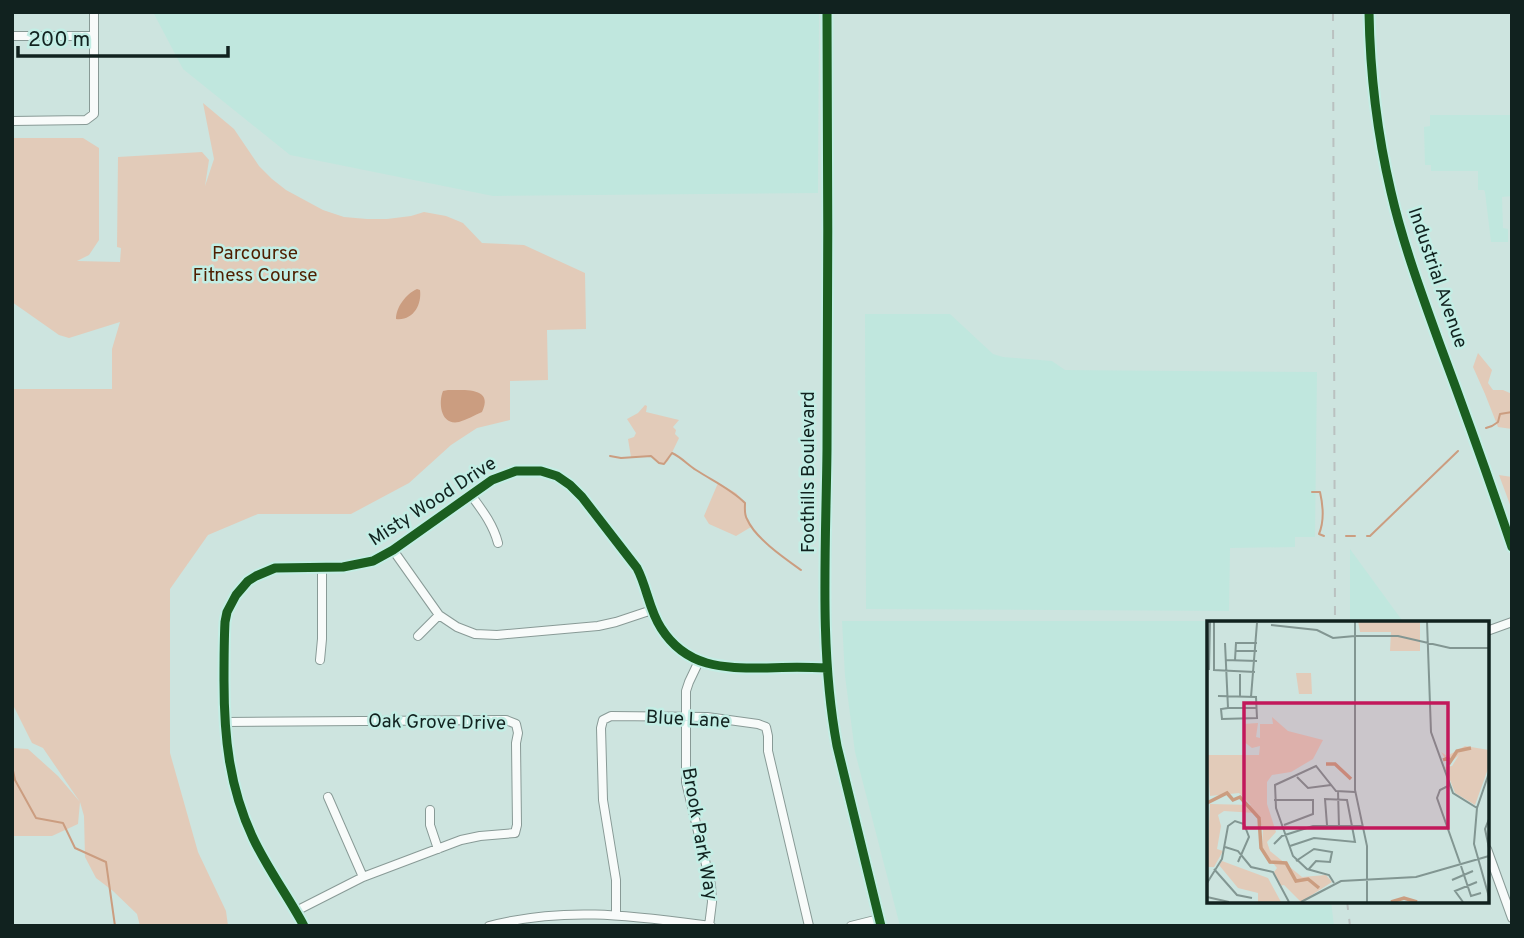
<svg xmlns="http://www.w3.org/2000/svg" width="1524" height="938" font-family="Overpass,sans-serif">
<rect width="100%" height="100%" fill="#cde4df"/>
<path fill="#c0e7de" d="M153,12H819L818,193L493,196L290,155L183,69Z
M1430,115H1512V196L1502,197L1503,228L1508,229V242H1491L1485,192L1484,190H1478V171H1431V165H1425L1424,127L1430,126Z
M865,314H950L993,354L1003,357L1052,361L1065,370L1317,372L1315,537H1295V547L1230,548L1229,611L866,609Z
M1350,549L1404,623H1350Z
M842,621H1318V623H1209V901H1331L1334,926H900L855,752L845,676Z"/>
<path fill="#e2cbb9" d="M203,103L234,129L259,166L272,179L286,190L323,210L344,217L367,219H387L411,216L424,212L446,216L463,223L482,243L524,245L585,273L586,329L547,330L548,380L510,381V420L477,428L451,445L409,483L351,514H258L208,535L170,589V753L198,852L226,911L228,926H140L137,914L113,891L96,878L85,857L84,816L80,802L43,748L32,743L12,703V389H112V349L120,322L69,338L59,335L12,302V138H83L99,148V240L89,255L77,261L120,262L121,248L117,247L118,157L202,152L209,160L205,186L214,159Z
M1478,353L1492,370L1488,383L1493,390H1503L1512,394V429L1498,427L1485,394L1473,367Z
M645,405L647,406L646,412L679,420L673,427L676,430L675,434L679,438L668,461L664,464L659,463L651,456L631,457L628,439L634,437L636,433L627,419L638,413Z
M1499,475L1512,477V510Z
M718,483L736,493L745,503V517L751,527L736,536L709,524L704,516Z
M12,748L28,749L58,776L80,802L78,824L52,836H12Z"/>
<path fill="#cb9d80" d="M417,289L420,290C422,305 413,321 396,319C396,307 406,294 417,289Z
M448,390C465,390 494,387 482,412C475,415 466,420 459,422C441,426 438,403 443,391Z"/>
<g fill="none" stroke-linecap="round" stroke-linejoin="round">
<path stroke="#cb9d80" stroke-width="2" d="M1486,428L1492,426L1498,422L1500,414L1512,412
M610,456L621,458L651,456L659,463L664,464L672,453C681,457 688,465 696,470C713,481 731,489 745,503C745,508 744,514 747,519C755,538 784,558 801,570
M1312,492H1320C1323,505 1324,522 1319,534L1324,536
M1346,536H1355
M1367,536H1370L1458,451
M12,766L15,780L36,818L63,823L75,848L106,862L115,926"/>
<g stroke="#889a96" stroke-width="10">
<path id="minor" d="M1369,12C1370,73 1377,133 1391,192C1403,244 1422,295 1440,345C1465,412 1489,479 1512,547
M12,36H93
M12,121L86,120L94,114V12
M471,495C482,510 493,524 498,543
M393,550L439,615L457,627L475,634L497,635L598,626L616,622L652,610
M1487,631L1512,622
M418,636L439,615
M320,660L322,639V567
M699,661L689,682L686,691V782L711,885L712,902L709,926
M225,722L506,720L516,724L518,733L516,743L517,825L515,833L480,836L461,840L363,877L296,911
M328,797L363,877
M430,810V825L438,849
M1487,849L1512,918
M616,914V880L603,800L601,728L603,720L611,716L707,717L758,724L766,727L768,736V751L809,926
M304,926C288,896 267,868 253,838C229,787 224,736 224,681C224,661 224,641 225,622L227,612L236,595L248,581L256,576L275,568L343,567L373,561L393,550L492,480L516,471H541L557,476L570,485L582,497L637,568C647,587 649,610 661,628C687,669 725,668 767,668C787,667 807,667 827,668
M489,926C566,906 633,916 711,926
M851,926L879,919"/>
</g>
<g stroke="#b4c1bf" stroke-width="12">
<path id="major" d="M827,12C828,158 828,303 827,449C826,547 819,649 837,746L881,926"/>
</g>
<use href="#minor" stroke="#f8fbfa" stroke-width="8"/>
<use href="#major" stroke="#dce7e6" stroke-width="10"/>
<path stroke="#bac1c0" stroke-width="2" stroke-dasharray="9 9" stroke-linecap="butt" d="M1333,12L1335,623
M1347,901L1350,926"/>
<g stroke="#c3eee5" stroke-width="13">
<path id="cycleway" d="M827,12C828,158 828,303 827,449C826,547 819,649 837,746L881,926
M1369,12C1370,73 1377,133 1391,192C1403,244 1422,295 1440,345C1465,412 1489,479 1512,547
M304,926C288,896 267,868 253,838C229,787 224,736 224,681C224,661 224,641 225,622L227,612L236,595L248,581L256,576L275,568L343,567L373,561L393,550L492,480L516,471H541L557,476L570,485L582,497L637,568C647,587 649,610 661,628C687,669 725,668 767,668C787,667 807,667 827,668"/>
</g>
<use href="#cycleway" stroke="#1b5e20" stroke-width="9"/>
</g>
<g text-anchor="middle" dominant-baseline="central" stroke-width="5" stroke-linejoin="round" paint-order="stroke">
<g font-size="19" fill="#4f1f01" stroke="#c3eee5">
<text x="255" y="254">Parcourse<tspan x="255" dy="22">Fitness Course</tspan></text>
</g>
<g font-size="19" fill="#11221f" stroke="#c3eee5">
<text transform="translate(1437 278) rotate(71)">Industrial Avenue</text>
<text transform="translate(809 472) rotate(-90)">Foothills Boulevard</text>
<text transform="translate(433 502) rotate(-33)">Misty Wood Drive</text>
<text transform="translate(688 720) rotate(3)">Blue Lane</text>
<text transform="translate(437 723) rotate(1)">Oak Grove Drive</text>
<text transform="translate(699 834) rotate(80)">Brook Park Way</text>
</g>
</g>
<g transform="translate(1207 621)">
<rect width="282" height="282" fill="#cde4df"/>
<path d="M151,0H213V30H183L184,11H153ZM89,52H104L105,73H92ZM65,96L81,110L116,119L106,138L84,151L65,154L60,161V183L69,211L60,221L63,230L95,256L119,254L125,261L94,281L77,264L72,265L67,251L70,247L55,228L56,207L48,192L17,190L11,194L14,205L10,228L16,230L7,246H0L3,183L44,184L32,172L3,175L0,134H52L53,125L45,127L36,120V103L51,102L49,116L53,117V103H66ZM258,125L282,129V145L268,184L248,172L238,146L245,145L252,134L242,143L234,131L240,135ZM15,240L61,257L74,281H51V272L31,267L12,244Z" fill="#e2cbb9"/>
<path fill="none" stroke="#cb9d80" stroke-width="3.5" d="M236,139L241,137L243,141L250,130L264,127M119,143H128L144,158M0,182L20,172L26,179L33,176L52,197L54,227L63,241L79,242L89,260L101,258L112,267M184,281L197,277L210,281"/>
<path fill="none" stroke="#829692" stroke-width="2" d="M7,0V49M148,0V169L160,225V281M220,0L224,111L246,172L270,187M64,4L110,9L126,17L148,15M148,15H191L243,27H282M18,22L21,87M28,30H50M18,39L50,40M28,39L29,22H50M2,49L3,0M6,49L48,51M11,75L49,76L50,97L15,98L14,88L21,87M33,75V53M44,76L50,2M21,87H50M282,152L270,187L267,223L282,276M90,156L101,167L124,164M243,164L233,169L230,177L253,242M131,170L132,206M67,179H106V193L77,204M282,198L278,208L282,227M67,223L75,215L106,205H155M83,225L107,217L148,221L140,179L118,178L120,204M18,226L31,230L44,246L66,251L82,281M89,240L107,228L125,231L123,241L109,240L101,249M254,245L264,275L274,272M7,248L30,274L45,277M245,259L266,250M0,262L15,238L21,205L28,200L37,203L42,216L31,241M127,262L122,254L100,248L86,235L69,187L68,164L109,145L129,170L148,171M0,276L22,281M94,281L134,260L209,256L282,235M256,281L248,270L270,261"/>
<path fill="#c2185b" fill-opacity="0.15" stroke="#c2185b" stroke-width="3.5" d="M37,82H241V207H37Z"/>
<rect width="282" height="282" fill="none" stroke="#11221f" stroke-width="3.5"/>
</g>
<rect width="1524" height="938" fill="none" stroke="#11221f" stroke-width="28"/>
<path d="M18 46v10h210v-10" fill="none" stroke="#11221f" stroke-width="3.5"/>
<text x="28" y="46" font-size="21" fill="#11221f" stroke="#c3eee5" stroke-width="5" paint-order="stroke">200 m</text>
</svg>
